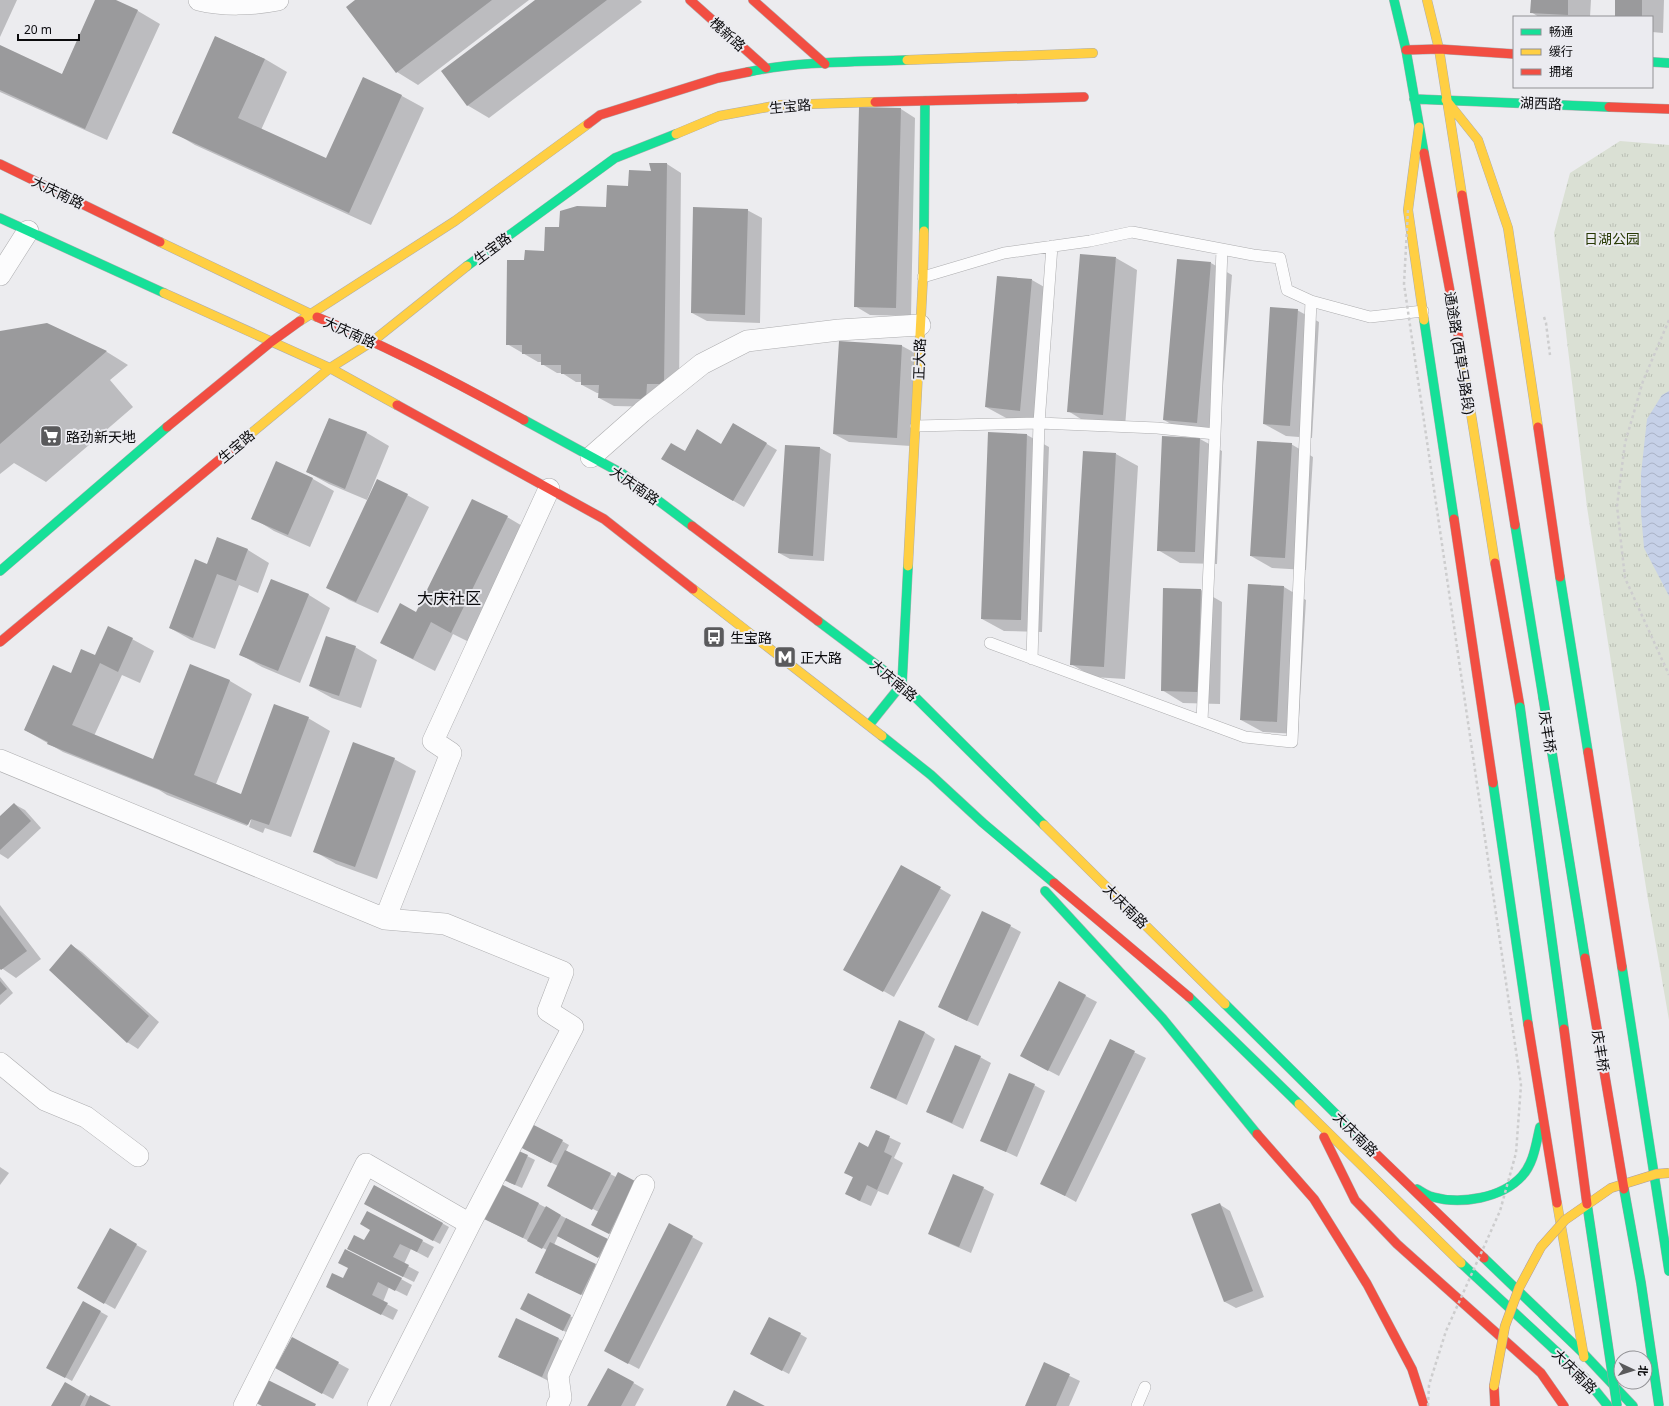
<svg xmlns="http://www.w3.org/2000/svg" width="1669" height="1406" font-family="'Noto Sans','Noto Sans SC',sans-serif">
<defs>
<pattern id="park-tufts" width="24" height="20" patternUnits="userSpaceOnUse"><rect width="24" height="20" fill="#dae0d4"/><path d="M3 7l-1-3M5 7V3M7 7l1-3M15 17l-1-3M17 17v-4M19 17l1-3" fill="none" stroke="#babfb5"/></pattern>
<pattern id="water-waves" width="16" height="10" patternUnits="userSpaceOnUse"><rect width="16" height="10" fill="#c6d1e8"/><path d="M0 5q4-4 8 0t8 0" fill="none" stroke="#a9b2c6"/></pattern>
</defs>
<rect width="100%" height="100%" fill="#ececef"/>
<path fill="url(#park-tufts)" d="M1620,141L1669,145V1020L1647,894L1587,507L1554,233L1570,173Z"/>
<path fill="url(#water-waves)" d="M1669,391V596L1644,548L1641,513V474L1647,419L1662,395Z"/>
<path fill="#0003" d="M0,0H17L0,37Z
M97,0H113L138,11L160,24L107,140L0,92V47L62,75Z
M357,0H529L418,85L397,72Z
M537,0H640L642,2L489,118L467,105Z
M1532,0H1591L1590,17H1539L1531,12Z
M1616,0H1664L1663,33L1652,32V17H1616Z
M216,37L265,59L287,72L261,130L327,160L363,78L402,96L424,108L371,225L195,145L173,132Z
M901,109L915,118L911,316L870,315L855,306Z
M667,164L681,173L679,392L661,407L614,406L599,398V393H597L582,385V382H576L562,373H557L542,364V362H538L507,344L525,261L545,252L560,228L606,208L629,187Z
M747,210L762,218L760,323L707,321L692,313Z
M1116,258L1137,270L1125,427L1089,424L1068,411Z
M1211,263L1232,275L1219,435L1185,432L1164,420Z
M1032,280L1053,292L1041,423L1008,419L986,407Z
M1297,310L1319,322L1312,438L1286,436L1264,424Z
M47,324L107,352L128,365L110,380L133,407L46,482L14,463L0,474V332Z
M840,342L902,346L917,354L911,446L849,442L834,434Z
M329,419L367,433L389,446L367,500L329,484L307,472Z
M734,424L777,450L744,507L662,459L685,452L722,445Z
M1027,435L1049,447L1042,632L1004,631L982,619Z
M1163,437L1200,439L1222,451L1217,564L1180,563L1158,550Z
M1291,444L1313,457L1306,570L1272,568L1251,556Z
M786,446L820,448L831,454L824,561L790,559L779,553Z
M1116,454L1138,466L1125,679L1093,677L1071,664Z
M277,463L313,479L334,491L310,547L274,531L253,518Z
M407,495L429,507L378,613L349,600L328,587Z
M507,517L529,530L473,644L453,634L435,671L381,643L417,613Z
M218,539L248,550L269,563L258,593L239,585L215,649L191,640L170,628L207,565Z
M271,580L309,595L330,608L300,683L262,667L241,655Z
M1249,585L1284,587L1306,600L1298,734L1263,732L1241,720Z
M1201,590L1222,602L1220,704L1183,703L1162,690Z
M132,639L154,651L140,683L122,675L94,736L154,760L190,666L230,681L252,694L216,784L242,796L308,718L330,731L291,837L265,828L263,833L249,827L251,820H249L247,826L167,795L159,790L63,752L25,730L71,674L95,656Z
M355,647L377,660L361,708L332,698L310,686Z
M394,759L416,771L377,879L336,864L314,851Z
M14,804L25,810L41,828L8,859L0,854V817Z
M902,866L951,895L894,997L845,969Z
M0,905L41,959L16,978L0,967Z
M1010,926L1021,932L978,1026L950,1013Z
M71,945L82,952L159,1022L138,1049L127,1042Z
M0,977L13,993L0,1005Z
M1059,982L1097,1002L1059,1076L1032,1062Z
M924,1032L935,1039L907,1105L871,1088Z
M1111,1041L1146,1058L1076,1202L1051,1188Z
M980,1057L991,1063L963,1129L927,1112Z
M1034,1085L1045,1091L1017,1157L981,1140Z
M876,1131L901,1143L894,1158L903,1163L888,1195L878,1191L871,1206L857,1200L854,1178L846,1173L869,1148Z
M562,1141L569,1145L566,1151L616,1177L634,1181L616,1237L600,1229L599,1212L559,1192L558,1166L524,1149Z
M513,1149L535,1160L522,1188L508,1182Z
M0,1167L9,1173L0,1185Z
M500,1185L539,1204L615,1244L606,1261L558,1236L554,1245L603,1269L589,1298L543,1277L547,1250L491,1222Z
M375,1186L449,1227L440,1244L372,1208Z
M983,1188L994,1194L971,1253L941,1240L930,1234Z
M1219,1204L1230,1211L1264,1297L1236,1308L1225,1302Z
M367,1213L434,1247L428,1258L411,1249L404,1264L419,1272L414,1282L359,1255L371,1230Z
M110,1230L147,1251L115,1309L78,1288Z
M692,1237L703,1243L639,1369L616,1357Z
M401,1279L412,1285L407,1296L389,1287L383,1302L398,1310L393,1320L338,1293L343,1280Z
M83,1302L108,1316L72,1381L48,1368Z
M528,1313L570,1316L577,1320L570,1334Z
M800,1334L807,1338L789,1374L758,1358Z
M559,1339L570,1345L553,1383L499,1357Z
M338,1363L349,1369L333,1399L287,1374Z
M1045,1364L1080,1381L1069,1406H1026Z
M609,1369L644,1389L635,1406H588Z
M65,1383L90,1397L109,1406H52Z"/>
<path fill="#9a9a9c" d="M95,0H116L138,10L85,129L0,90V45L62,74Z
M355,0H492L396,73L346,7Z
M535,0H607L467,106L441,71Z
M1531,0H1568V15L1530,13Z
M1615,0H1642V17H1615Z
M215,36L265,59L238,118L326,158L363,77L402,95L349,213L172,133Z
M859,107L901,108L896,308L854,307Z
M649,163H667L664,384H647L646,399L598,398L599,385H581V374H561V365H541V354H522V345H506L507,260H524L525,250L544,251L545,227H559L560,211L577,206L606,207L607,185L628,186L629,170L651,171Z
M693,207L748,209L745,315L691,313Z
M1080,254L1116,257L1103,415L1067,412Z
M1177,259L1211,262L1197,423L1163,420Z
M997,276L1032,279L1020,411L985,407Z
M1270,307L1298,309L1290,426L1263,424Z
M47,323L107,351L0,444V331Z
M839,341L902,345L897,438L833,434Z
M329,418L367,432L345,489L306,472Z
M733,423L767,443L733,501L661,459L671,443L685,451L697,429L721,444Z
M988,432L1027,434L1021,620L981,619Z
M1162,436L1200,438L1195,552L1157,551Z
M1257,441L1292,443L1285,558L1250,556Z
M785,445L820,447L813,556L778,553Z
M1083,451L1116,453L1104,667L1070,665Z
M276,461L313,478L288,535L251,519Z
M377,479L408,494L356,602L326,588Z
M472,499L508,516L451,633L431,622L413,659L380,643L400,603L416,612Z
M217,537L248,549L236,581L217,574L193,638L169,628L195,559L207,564Z
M271,579L309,594L278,671L239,655Z
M1248,584L1284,586L1277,722L1240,720Z
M1163,588L1201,589L1198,692L1161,691Z
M108,626L133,638L118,672L100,663L72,725L153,759L190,664L230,680L194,775L241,794L274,704L309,717L269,825L251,819L248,825L47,744L48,742L24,730L53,665L71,673L81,649L95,655Z
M326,636L356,646L339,696L309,686Z
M353,742L395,758L355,867L313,852Z
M14,803L31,821L0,850V816Z
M901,865L941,887L883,992L843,970Z
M982,911L1011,925L967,1021L938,1007Z
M0,915L27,951L1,970L0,969Z
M71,944L149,1016L127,1043L49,970Z
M0,981L7,989L0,995Z
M1059,981L1086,995L1048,1071L1020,1056Z
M899,1020L925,1032L896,1099L870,1088Z
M1110,1039L1135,1051L1065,1196L1040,1184Z
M955,1045L981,1056L952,1123L926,1112Z
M1009,1073L1035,1084L1006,1152L980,1141Z
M528,1122L563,1140L551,1163L516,1145Z
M876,1130L890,1136L884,1152L892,1156L877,1190L867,1185L860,1201L845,1194L853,1177L844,1173L859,1142L868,1147Z
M512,1148L528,1155L515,1185L499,1178Z
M565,1150L611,1173L592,1210L547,1186Z
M618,1172L635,1181L609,1234L591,1225Z
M953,1174L984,1187L959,1247L928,1234Z
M499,1183L539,1203L523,1238L482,1218Z
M374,1185L443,1223L433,1241L364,1204Z
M1220,1203L1253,1291L1224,1302L1191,1214Z
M546,1206L561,1215L542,1249L527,1241Z
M367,1211L423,1240L417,1252L400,1244L393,1257L409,1265L403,1277L347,1249L354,1235L364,1240L370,1230L360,1224Z
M566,1218L608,1239L598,1258L557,1236Z
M669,1223L693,1236L628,1364L604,1351Z
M110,1228L137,1244L104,1304L77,1288Z
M550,1242L596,1264L581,1295L535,1273Z
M345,1249L402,1278L395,1291L378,1282L372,1295L388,1303L381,1315L326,1287L332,1273L343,1278L348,1268L338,1263Z
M528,1293L571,1315L563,1331L520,1309Z
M83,1301L101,1311L65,1378L46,1368Z
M769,1317L801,1333L782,1371L750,1354Z
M516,1318L559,1338L542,1377L498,1357Z
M292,1337L339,1362L322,1394L275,1368Z
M1044,1362L1070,1374L1056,1406H1025Z
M608,1368L634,1382L621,1406H587Z
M268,1380L316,1404L315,1406H262L256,1403Z
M65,1382L86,1394L80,1406H51Z
M734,1390L765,1406H726Z
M90,1395L111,1406H85Z"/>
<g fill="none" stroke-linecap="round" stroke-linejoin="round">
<g stroke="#adadaf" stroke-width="12">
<path id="lane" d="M923,277L1004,253L1090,241L1132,232L1253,255L1280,258L1287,290L1311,301L1292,742L1245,737L990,643
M1311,301L1370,317L1423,311
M916,426L1039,423L1157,428L1215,434
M1032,659L1039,423L1052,246
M1202,721L1215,434L1222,249
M1137,1406L1145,1387"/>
</g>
<g stroke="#adadaf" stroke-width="22">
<path id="street" d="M199,0C223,6 253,5 278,0
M0,275L28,231
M591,457L642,412L702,364L747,341L839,330L920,325
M0,760L385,919L445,924L563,972L548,1011L573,1027L470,1224L378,1406
M385,919L451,753L433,741L549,489
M0,1063L45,1100L86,1117L138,1156
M244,1406L366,1164L470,1224
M557,1406L561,1398L558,1376L644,1185"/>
</g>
<g stroke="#adadaf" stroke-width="10">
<path id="fast" d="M1394,0L1406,50L1424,153
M1652,62L1669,63
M748,72C799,61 856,62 907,60
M1414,99L1609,107
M0,218L164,293
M924,231L925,101
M467,266L615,158L676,134
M1424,320L1454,519
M524,420L623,474L692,526
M1515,525L1543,697
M0,571L167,427
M1560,577L1588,752
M818,621L902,684L1044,825
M869,725L902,684L908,566
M882,736L931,775L983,823L1054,883
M1493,783L1528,1024
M1045,891L1163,1019L1257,1134
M1622,967L1669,1271
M1189,997L1299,1104
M1225,1004L1369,1147
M1417,1189C1422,1192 1427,1196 1433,1197C1461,1205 1502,1198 1522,1176C1534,1163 1536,1143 1540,1127
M1484,1258L1584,1354L1633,1406
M1461,1263L1586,1379L1608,1406"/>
</g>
<g stroke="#adadaf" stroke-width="10">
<path id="slow" d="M1427,0L1439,49L1462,195
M907,60L1093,53
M1446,100L1478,140L1508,228L1538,427
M1419,127L1408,210L1424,320
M676,134L719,116L779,105L875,102
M160,242L317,317
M164,293L330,368L397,405
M300,321L455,221L588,124
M1459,339L1495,563
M237,445L330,368L373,341L467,266
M908,566L923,277L924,231
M693,589L882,736
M1044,825L1225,1004
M1299,1104L1461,1263
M1557,1203L1584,1357"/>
</g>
<g stroke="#adadaf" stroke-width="10">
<path id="jam" d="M690,0L766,68
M753,0L825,64
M1406,50L1439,49L1514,54
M875,102L1084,97
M1609,107L1669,109
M588,124L600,115L718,78L748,72
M1424,153L1459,339
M0,164L160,242
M1462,195L1515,525
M317,317C388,347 456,382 524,420
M397,405L604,519L693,589
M167,427L271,342L300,321
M1538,427L1560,577
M1454,519L1493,783
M692,526L818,621
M1495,563L1520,707
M0,642L237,445
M1588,752L1622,967
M1054,883L1189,997
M1528,1024L1557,1203
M1257,1134L1314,1199L1367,1284L1412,1369L1424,1406
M1324,1137L1355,1200L1397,1244L1541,1373L1564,1406
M1369,1147L1484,1258
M1494,1386L1495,1406"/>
</g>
<path stroke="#cdcdce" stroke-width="2.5" stroke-dasharray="3 3" stroke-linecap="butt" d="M1544,317L1546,323L1550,355
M1669,320L1643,381L1625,443L1617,506L1625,578L1669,675"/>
<use href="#lane" stroke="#fcfcfd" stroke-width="11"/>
<use href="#street" stroke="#fcfcfd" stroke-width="21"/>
<use href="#fast" stroke="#16e098" stroke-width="9"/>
<use href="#slow" stroke="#ffcf43" stroke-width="9"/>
<use href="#jam" stroke="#f24e42" stroke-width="9"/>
<g stroke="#ac9ba4" stroke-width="10" stroke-linecap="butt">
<path id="fast-bridge" d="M1543,697L1585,958
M1520,707L1564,1029
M1624,1189L1641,1283L1659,1406
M1587,1204L1617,1406"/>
</g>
<g stroke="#ac9ba4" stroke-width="10" stroke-linecap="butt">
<path id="slow-bridge" d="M1494,1386L1505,1326L1519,1288L1541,1247L1565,1220L1611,1188L1656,1174L1669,1173"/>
</g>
<g stroke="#ac9ba4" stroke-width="10" stroke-linecap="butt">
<path id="jam-bridge" d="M1585,958L1624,1189
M1564,1029L1587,1204"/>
</g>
<path stroke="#cdcdce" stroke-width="2.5" stroke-dasharray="3 3" stroke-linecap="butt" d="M1408,210L1404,284L1521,1085L1516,1153L1500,1211L1446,1331L1429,1385L1428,1406"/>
<use href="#fast-bridge" stroke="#16e098" stroke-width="9"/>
<use href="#slow-bridge" stroke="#ffcf43" stroke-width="9"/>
<use href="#jam-bridge" stroke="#f24e42" stroke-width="9"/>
</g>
<defs>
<g id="supermarket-square" transform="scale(1.15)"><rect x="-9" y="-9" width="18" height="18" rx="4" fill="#5a5a5c" stroke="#ebebf0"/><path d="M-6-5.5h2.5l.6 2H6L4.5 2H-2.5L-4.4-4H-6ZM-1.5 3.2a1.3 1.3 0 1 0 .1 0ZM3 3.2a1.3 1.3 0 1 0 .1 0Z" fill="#fff"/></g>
<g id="bus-square" transform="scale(1.15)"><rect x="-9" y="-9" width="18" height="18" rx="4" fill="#5a5a5c" stroke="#ebebf0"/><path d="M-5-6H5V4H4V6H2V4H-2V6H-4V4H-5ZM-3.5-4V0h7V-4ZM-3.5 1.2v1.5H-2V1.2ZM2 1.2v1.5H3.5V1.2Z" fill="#fff"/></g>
<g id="metro-square" transform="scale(1.15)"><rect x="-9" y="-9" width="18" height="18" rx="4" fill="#5a5a5c" stroke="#ebebf0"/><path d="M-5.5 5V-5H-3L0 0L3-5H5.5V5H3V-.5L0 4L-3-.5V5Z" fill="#fff"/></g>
</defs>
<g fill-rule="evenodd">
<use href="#supermarket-square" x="51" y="436"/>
<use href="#bus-square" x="714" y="637"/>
<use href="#metro-square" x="785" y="657"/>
</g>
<g text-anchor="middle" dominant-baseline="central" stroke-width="4" stroke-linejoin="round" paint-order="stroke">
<g font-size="14" fill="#0b0b0d" stroke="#ebebf0">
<text transform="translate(728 34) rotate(42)">槐新路</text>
<text transform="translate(1541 103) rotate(2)">湖西路</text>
<text transform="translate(790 106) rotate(-5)">生宝路</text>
<text transform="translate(58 192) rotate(26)">大庆南路</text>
<text transform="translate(492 248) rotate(-37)">生宝路</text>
<text transform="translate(350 332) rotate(24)">大庆南路</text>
<text transform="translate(1460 353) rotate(81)">通途路 (西草马路段)</text>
<text transform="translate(919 359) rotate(-88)">正大路</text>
<text transform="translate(236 446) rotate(-40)">生宝路</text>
<text transform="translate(635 485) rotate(35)">大庆南路</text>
<text transform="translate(894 680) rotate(40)">大庆南路</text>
<text transform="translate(1548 732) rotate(81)">庆丰桥</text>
<text transform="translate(1126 906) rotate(45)">大庆南路</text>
<text transform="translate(1601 1051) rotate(81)">庆丰桥</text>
<text transform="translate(1356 1134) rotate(45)">大庆南路</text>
<text transform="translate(1575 1371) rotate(45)">大庆南路</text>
</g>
<g font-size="14" fill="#273904" stroke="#ebebf0">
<text x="1612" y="238">日湖公园</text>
</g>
<g font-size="14" fill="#0b0b0d" stroke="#ebebf0" text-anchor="start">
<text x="66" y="436">路劲新天地</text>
<text x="730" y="637">生宝路</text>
<text x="800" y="657">正大路</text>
</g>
<g font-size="16" fill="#0b0b0d" stroke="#ebebf0">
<text x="449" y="598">大庆社区</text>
</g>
</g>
<rect x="1513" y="16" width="140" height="72" fill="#ebebf0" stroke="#919195"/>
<rect x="1521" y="29" width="20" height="6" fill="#16e098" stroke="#919195"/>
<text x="1549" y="36" font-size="12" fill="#0b0b0d">畅通</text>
<rect x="1521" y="49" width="20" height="6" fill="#ffcf43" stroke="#919195"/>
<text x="1549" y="56" font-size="12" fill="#0b0b0d">缓行</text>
<rect x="1521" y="69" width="20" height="6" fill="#f24e42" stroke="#919195"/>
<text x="1549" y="76" font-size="12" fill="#0b0b0d">拥堵</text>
<g transform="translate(1633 1370) rotate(94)"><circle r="19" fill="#ebebf0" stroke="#919195"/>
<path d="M0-3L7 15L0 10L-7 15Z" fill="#5a5a5c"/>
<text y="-6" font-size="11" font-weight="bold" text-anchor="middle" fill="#0b0b0d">北</text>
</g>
<path d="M18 34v6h61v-6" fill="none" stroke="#0b0b0d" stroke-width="2"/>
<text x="24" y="34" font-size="12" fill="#0b0b0d" stroke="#ebebf0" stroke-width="3" paint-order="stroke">20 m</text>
</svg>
